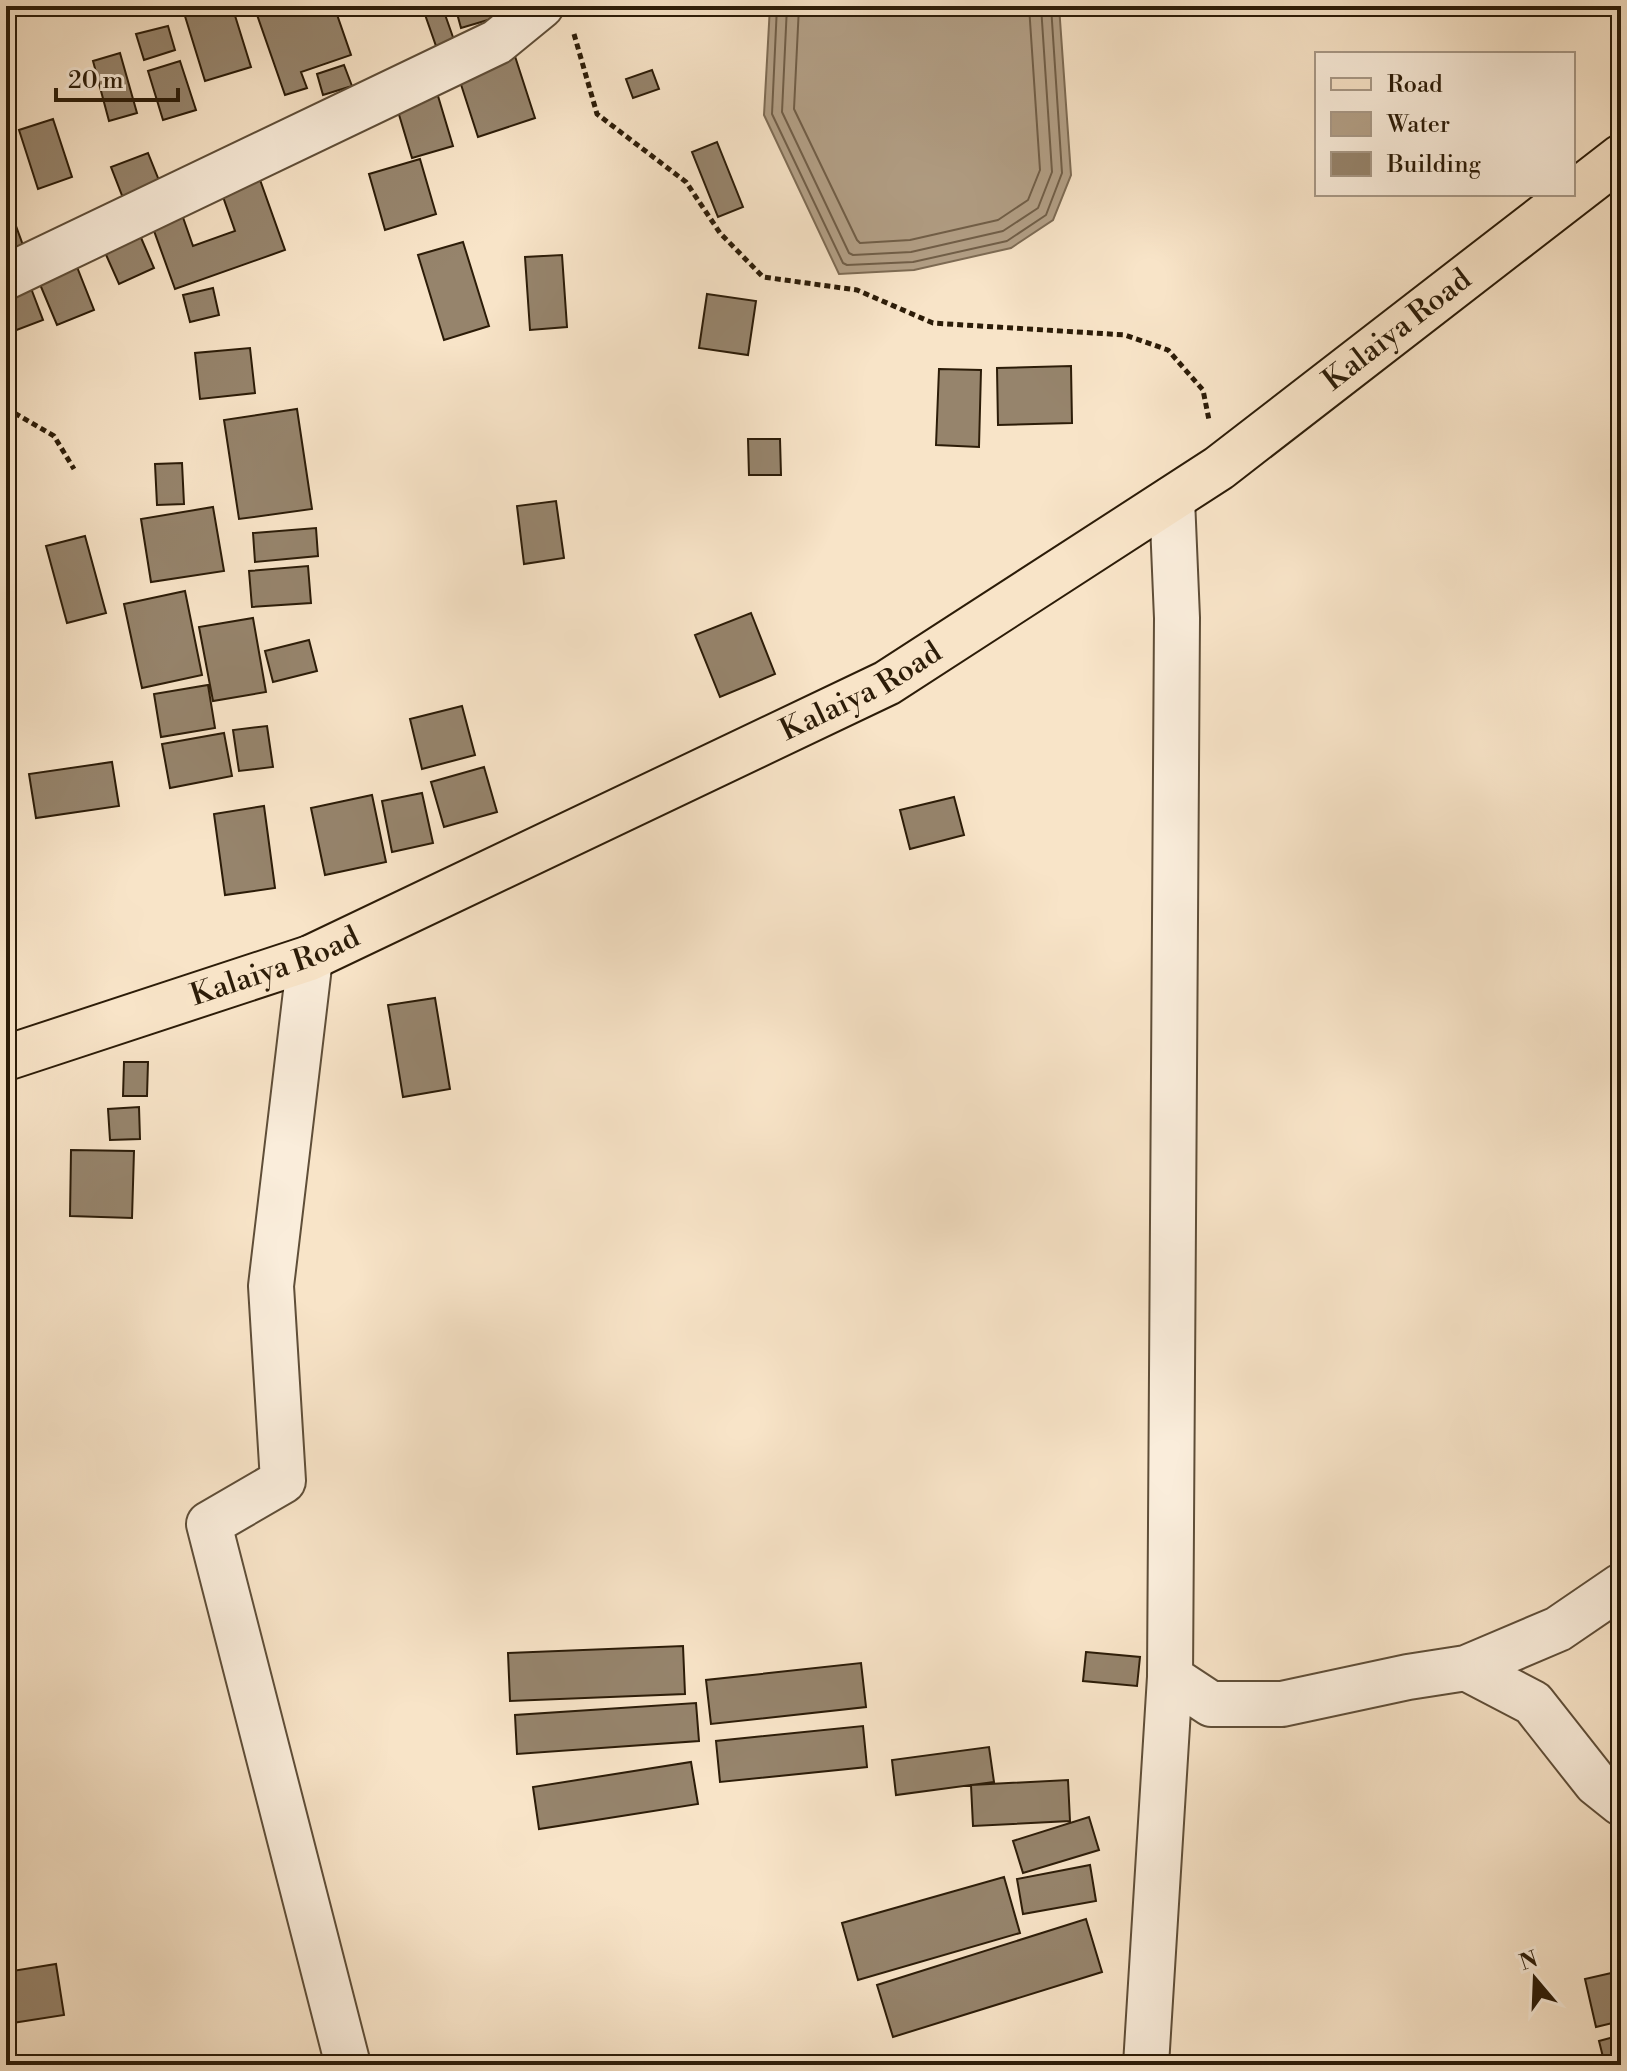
<svg xmlns="http://www.w3.org/2000/svg" width="1627" height="2071" font-family="'Libre Bodoni',serif">
<rect width="100%" height="100%" fill="#f8e4c8"/>
<filter id="stains"><feTurbulence type="fractalNoise" baseFrequency=".0025" numOctaves="4"/><feColorMatrix values="0 0 0 0 .2 0 0 0 0 .09 0 0 0 0 .02 0 0 0 .5 -.17"/></filter>
<radialGradient id="worn" r=".72"><stop offset=".6" stop-color="#630" stop-opacity="0"/><stop offset="1" stop-color="#630" stop-opacity=".3"/></radialGradient>
<path fill="#b3a087" stroke="#7d6b54" stroke-width="2" d="M770,6H1059L1071,175L1053,220L1011,248L914,270L839,274L764,115Z"/>
<g fill="none" stroke-linecap="round" stroke-linejoin="round">
<path stroke="#705e48" stroke-width="2" d="M777,6L772,114L843,263L847,265L913,262L1007,241L1046,215L1062,173L1051,6
M787,6L782,112L849,253L853,255L911,252L1003,231L1038,208L1052,172L1041,6
M799,6L794,109L857,240L860,243L910,240L998,220L1028,200L1040,170L1029,6"/>
</g>
<path fill="#96846c" stroke="#2c1c08" stroke-width="2" d="M206,6H232L251,67L205,81L184,13Z
M262,6H334L351,55L301,72L307,88L285,95L255,9Z
M422,6H442L454,40L436,46Z
M455,6H505L508,14L461,28Z
M168,26L175,50L144,60L136,34Z
M512,47L535,118L478,137L455,66Z
M120,53L137,113L109,121L93,61Z
M180,61L196,110L163,120L148,71Z
M344,65L352,86L323,95L317,74Z
M652,70L659,89L633,98L626,79Z
M435,86L453,146L412,158L394,98Z
M53,119L72,177L38,189L19,130Z
M717,142L743,207L718,217L692,152Z
M148,153L160,183L123,198L111,167Z
M420,159L436,214L385,230L369,174Z
M259,177L285,250L175,289L149,217L179,206L193,246L235,231L221,191Z
M16,226L24,248L6,255V230Z
M139,233L154,268L119,284L103,248Z
M463,242L489,326L444,340L418,255Z
M562,255L567,327L530,330L525,257Z
M77,267L94,310L57,325L39,282Z
M29,283L43,320L6,334V292Z
M213,288L219,315L190,322L183,295Z
M707,294L756,301L748,355L699,348Z
M250,348L255,393L200,399L195,353Z
M1071,366L1072,423L998,425L997,368Z
M939,369L981,370L979,447L936,445Z
M297,409L312,509L239,519L224,420Z
M748,439H780L781,475H749Z
M182,463L184,504L157,505L155,464Z
M556,501L564,558L524,564L517,506Z
M213,507L224,571L151,582L141,519Z
M316,528L318,556L255,562L253,533Z
M85,536L106,613L67,623L46,546Z
M308,566L311,603L252,607L249,571Z
M185,591L202,675L142,688L124,604Z
M751,613L775,674L720,697L695,635Z
M253,618L266,692L213,701L199,627Z
M309,640L317,671L273,682L265,651Z
M208,685L215,728L161,737L154,694Z
M462,706L475,755L422,769L410,719Z
M267,726L273,767L239,771L233,730Z
M224,733L232,776L170,788L162,744Z
M112,762L119,806L36,818L29,774Z
M484,767L497,812L444,827L431,782Z
M422,793L433,843L392,852L382,801Z
M372,795L386,862L325,875L311,808Z
M954,797L964,835L910,849L900,810Z
M264,806L275,888L225,895L214,814Z
M435,998L450,1089L403,1097L388,1005Z
M124,1062H148L147,1096H123Z
M139,1107L140,1139L110,1140L108,1109Z
M71,1150L134,1151L132,1218L70,1216Z
M683,1646L685,1694L510,1701L508,1653Z
M1086,1652L1140,1657L1137,1686L1083,1681Z
M861,1663L866,1707L711,1724L706,1680Z
M696,1703L699,1741L517,1754L515,1715Z
M863,1726L867,1767L720,1782L716,1741Z
M989,1747L994,1782L896,1795L892,1760Z
M691,1762L698,1804L539,1829L533,1787Z
M1068,1780L1070,1821L973,1826L971,1785Z
M1089,1817L1099,1850L1023,1873L1013,1841Z
M1090,1865L1096,1901L1023,1914L1017,1879Z
M1004,1877L1020,1933L858,1980L842,1923Z
M1086,1919L1102,1972L893,2037L877,1985Z
M56,1964L64,2015L6,2024V1972Z
M1620,1971L1621,2021L1596,2027L1585,1979Z
M1621,2035V2065H1605L1599,2041Z"/>
<g fill="none" stroke-linecap="round" stroke-linejoin="round">
<g stroke="#5f4e38" stroke-width="48">
<path id="minor" d="M6,277L497,42L541,6
M310,958L271,1286L283,1481L209,1524L348,2065
M1466,1668L1558,1629L1621,1586
M1170,1677L1211,1704H1282L1408,1677L1466,1668L1533,1703L1596,1783L1621,1803
M1146,2065L1170,1677L1177,618L1172,499"/>
</g>
<g stroke="#2c1c08" stroke-width="48">
<g id="major">
<path id="s1" d="M6,1058L310,958L887,683L1219,468L1621,157"/>
</g>
</g>
<path stroke="#2c1c08" stroke-width="5" stroke-dasharray="6 4" stroke-linecap="butt" d="M574,34L597,114L686,182L720,233L763,277L857,290L933,323L1125,335L1168,350L1203,390L1209,420
M6,408L54,436L74,469"/>
<use href="#minor" stroke="#faeddb" stroke-width="44"/>
<use href="#major" stroke="#f8e4c8" stroke-width="44"/>
</g>
<g text-anchor="middle" dominant-baseline="central" stroke-width="6" stroke-linejoin="round" paint-order="stroke">
<g font-size="30" fill="#2c1c08" stroke="#faeddb">
<text stroke="none"><textPath href="#s1" startOffset="1580">Kalaiya Road</textPath></text>
<text stroke="none"><textPath href="#s1" startOffset="932">Kalaiya Road</textPath></text>
<text stroke="none"><textPath href="#s1" startOffset="284">Kalaiya Road</textPath></text>
</g>
</g>
<rect width="1627" height="2071" fill="none" stroke="#f8e4c8" stroke-width="32"/>
<rect x="8" y="8" width="1611" height="2055" fill="none" stroke="#2c1c08" stroke-width="4"/>
<rect x="16" y="16" width="1595" height="2039" fill="none" stroke="#2c1c08" stroke-width="2"/>
<rect x="1315" y="52" width="260" height="144" fill="#faeddb" stroke="#a89987" stroke-width="2"/>
<rect x="1331" y="78" width="40" height="12" fill="#f8e4c8" stroke="#a89987" stroke-width="2"/>
<text x="1387" y="92" font-size="24" fill="#2c1c08">Road</text>
<rect x="1331" y="112" width="40" height="24" fill="#b3a087" stroke="#a89987" stroke-width="2"/>
<text x="1387" y="132" font-size="24" fill="#2c1c08">Water</text>
<rect x="1331" y="152" width="40" height="24" fill="#96846c" stroke="#a89987" stroke-width="2"/>
<text x="1387" y="172" font-size="24" fill="#2c1c08">Building</text>
<g transform="translate(1535 1979) rotate(341)" stroke="#faeddb" stroke-width="6" paint-order="stroke">
<path d="M0-6L14 30L0 20L-14 30Z" fill="#2c1c08"/>
<text y="-12" font-size="22" font-weight="bold" text-anchor="middle" fill="#2c1c08">N</text>
</g>
<path d="M56 88v12h122v-12" fill="none" stroke="#2c1c08" stroke-width="4"/>
<text x="68" y="88" font-size="24" fill="#2c1c08" stroke="#faeddb" stroke-width="6" paint-order="stroke">20 m</text>
<rect width="100%" height="100%" filter="url(#stains)"/>
<rect width="100%" height="100%" fill="url(#worn)"/>
</svg>
